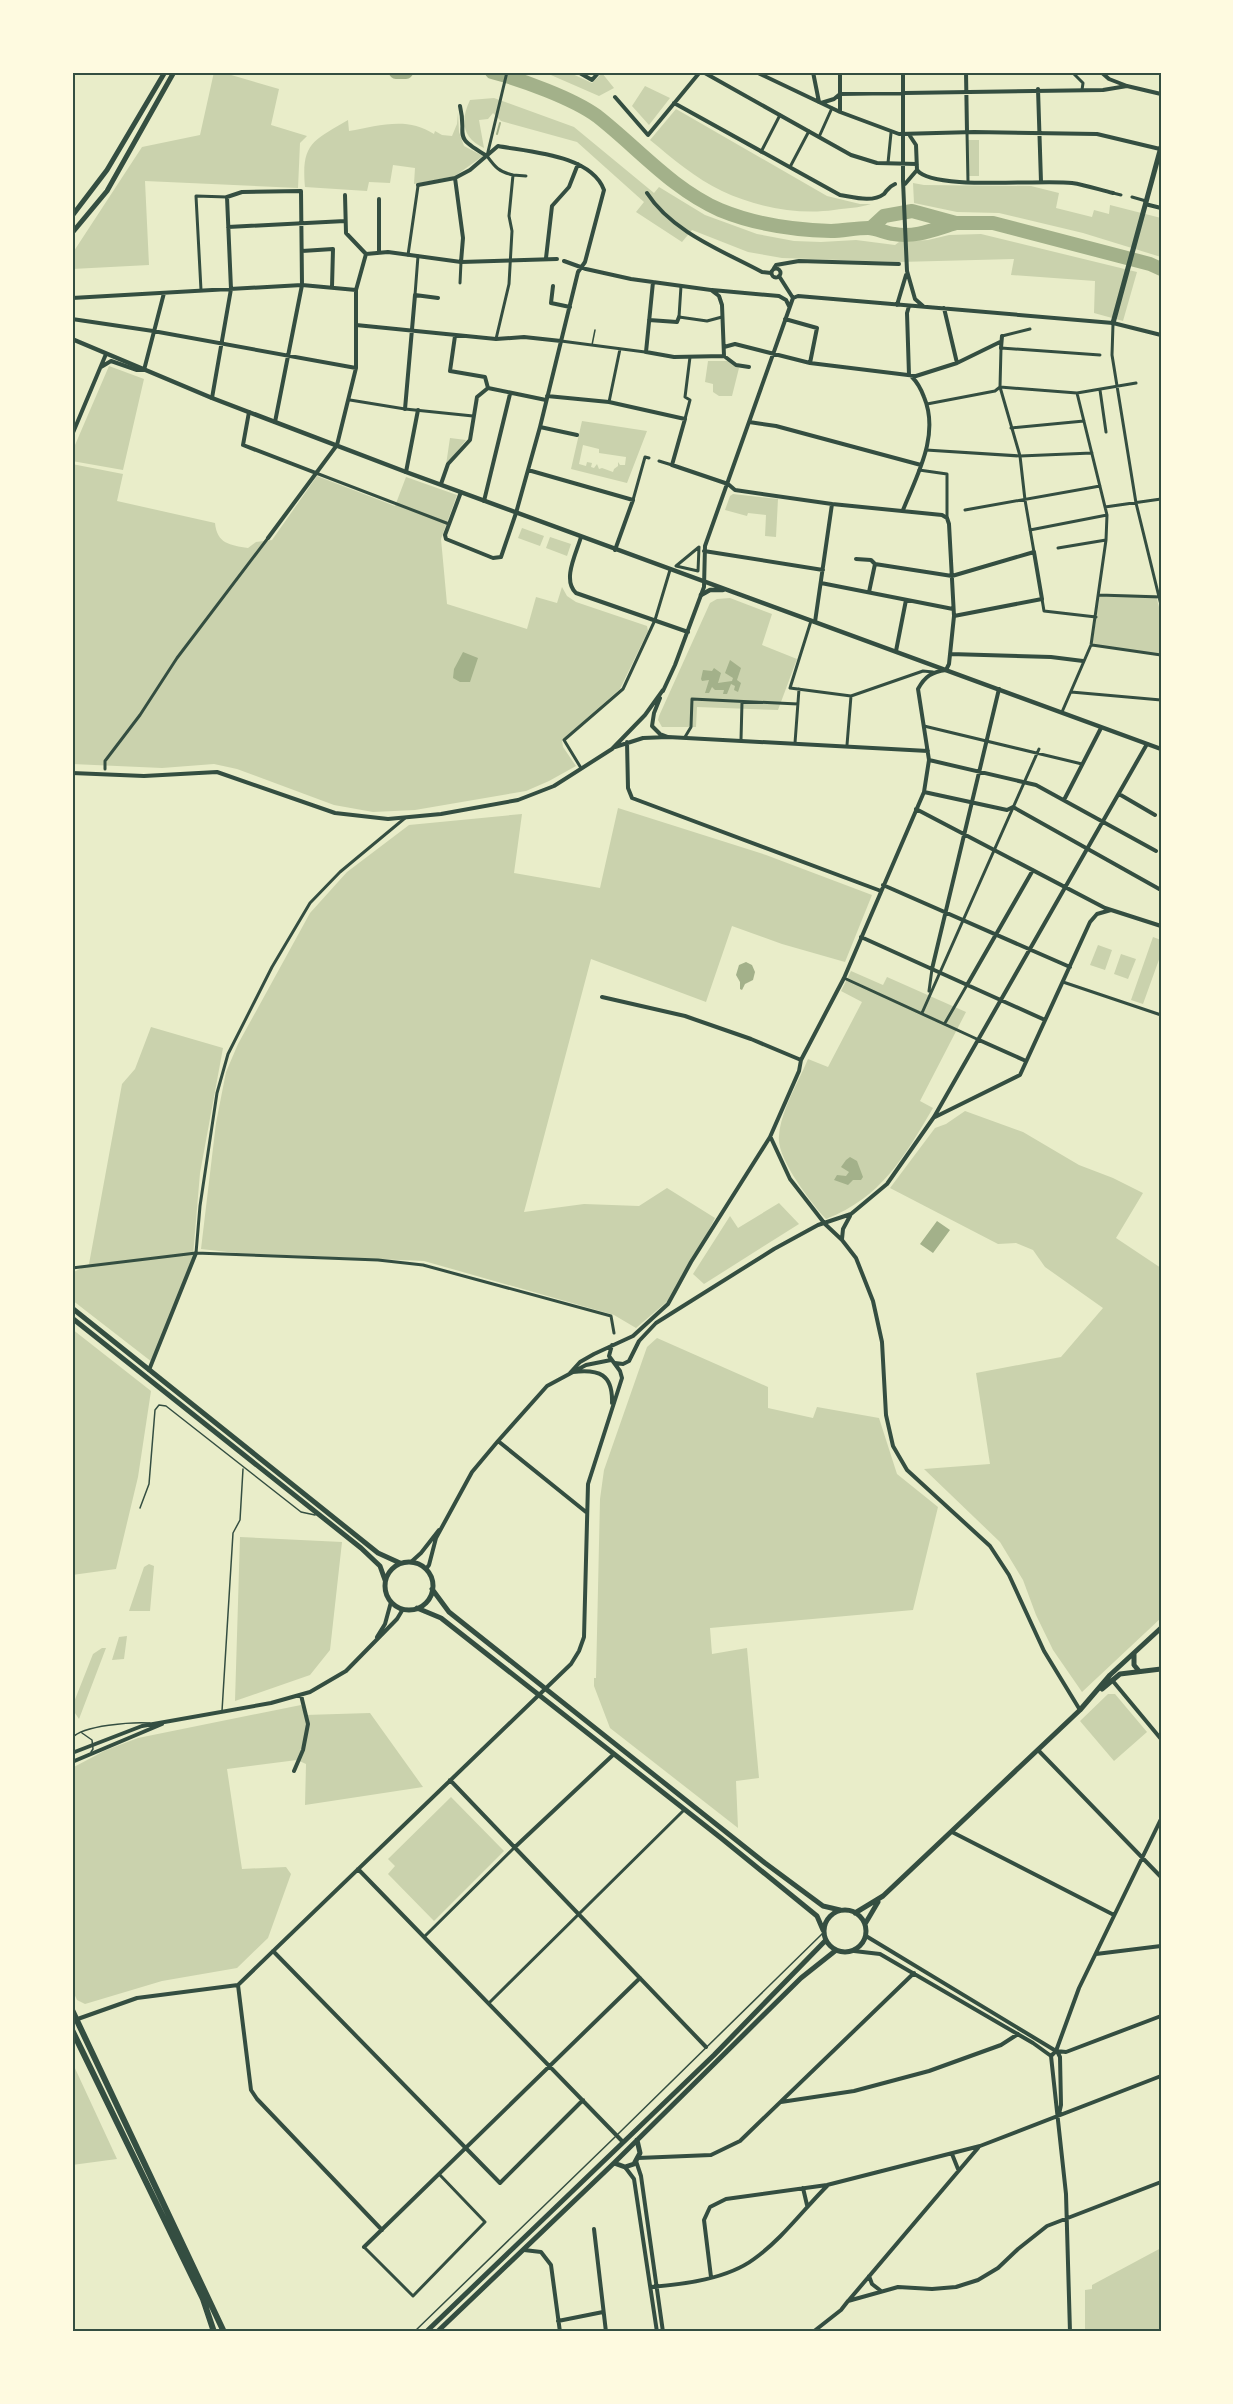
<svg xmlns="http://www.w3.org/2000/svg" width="1233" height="2404" font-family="Barlow,sans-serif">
<rect width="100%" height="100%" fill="#e9edc9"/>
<path fill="#cad2ad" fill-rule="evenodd" d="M214,72H221L279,89L271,125L307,136L300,143L298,188L145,181L149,265L72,269V254L142,147L200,135Z
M544,72H568L592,83L602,73L614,88L599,96Z
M645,86L670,98L649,125L632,106Z
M494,98L574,127L654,193L659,187L705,215L757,234L794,241L821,242L856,240L895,245L899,242L928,240L949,235L981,234L1137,272L1123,321L1094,313L1095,281L1011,275L1014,259L899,262L782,258L748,252L692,230L682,242L636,212L644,202L577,142L501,121L493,113L488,119L479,120L484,148C462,138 460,121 470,100Z
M676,109L827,196L860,204H871C859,208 847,208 834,210C798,215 756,207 722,191C696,179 672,158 650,140Z
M458,112L459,132L464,146L483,156L455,176L414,184L415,168L393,165L390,183L369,182L367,191L305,187C301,143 313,141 348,120L349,131C378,126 407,116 434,134L435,131L442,135L452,136L457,124Z
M966,140H979V176H967Z
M913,183L924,185L1031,186L1059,193L1056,208L1092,217L1094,210L1109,214L1110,205L1161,218V257L1083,233L999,213L957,212L914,203Z
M708,361H729L739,368L732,396H719L713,392V384L705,382Z
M109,366L144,379L123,470L72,461V452Z
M582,421L647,431L627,483L571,469ZM583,445L599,449V453L626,457L625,465H620L618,462V466L614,469L613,472L602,468L599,469L597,464L594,468L591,467L592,463L587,462L586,466L579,464Z
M450,438L466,440L446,465Z
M72,464L123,474L117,501L215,523C217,544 230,545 248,548L256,542L272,540L317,476L395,506L406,477L457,495L441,539L447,604L527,629L536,597L557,603L562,587L567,596L576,602L647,626L648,631L620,689L562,740L563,747L576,766L549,781L526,791L415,810L373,812L334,805L237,769L214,764L162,768L72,764Z
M733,494L778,499L776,537L765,536L766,515L748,513L747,516L725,510L730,496Z
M522,528L544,536L540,546L518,538Z
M550,537L571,544L567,556L546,548Z
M1100,594L1156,595L1161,615V655L1092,646Z
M730,598L772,614L762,645L797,659L778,710L697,707L696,727H662L658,720L659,716L710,603L717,599Z
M618,808L766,855L872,895L845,962L782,944L732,926L706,1002L591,959L524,1212L584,1204L639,1206L667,1188L715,1218L676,1294L636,1328L614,1315L424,1261L237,1253L201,1249L216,1123L226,1072L238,1044L310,913L347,872L409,825L522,814L514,873L600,888Z
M1153,937L1161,940V954L1143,1004L1131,1000Z
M1098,945L1112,950L1105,970L1090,965Z
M1121,954L1136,959L1128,979L1114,974Z
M851,971L883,985L887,977L966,1012L920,1101L933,1108C904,1157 882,1197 826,1219C812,1204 776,1158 779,1136C781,1110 798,1083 808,1059L828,1067L862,1002L841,991Z
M151,1027L223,1048L200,1173L193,1256L152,1362L72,1300V1273L89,1264L122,1084L135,1069Z
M965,1111L1023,1132L1079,1165L1113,1178L1143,1193L1116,1238L1161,1268V1618L1082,1692L1053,1650L1036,1615L1023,1580L1000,1542L924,1469L990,1464L976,1373L1061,1357L1103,1308L1045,1267L1033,1250L1016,1243L998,1244L890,1188L935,1128L946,1124Z
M779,1203L799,1224L704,1284L693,1274L730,1216L738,1228Z
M72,1329L151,1391L138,1477L116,1569L72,1575Z
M657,1338L768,1387V1408L813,1418L817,1407L879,1418L897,1474L938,1507L913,1610L710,1628L712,1654L747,1648L759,1778L736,1781L738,1828L610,1728L594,1686V1678H596L600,1499L604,1470L647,1347Z
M240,1537L342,1542L330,1650L310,1675L235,1701Z
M149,1564L154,1566L150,1611H129L144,1567Z
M127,1636L124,1659L112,1660L119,1637Z
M102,1648H106L79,1719L73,1710L74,1702L93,1654Z
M1108,1694H1115L1147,1732L1114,1761L1080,1721Z
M301,1705L305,1715L370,1713L423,1787L305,1805L306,1764L297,1760L227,1769L242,1869L286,1867L291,1874L268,1938L237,1968L162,1981L85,2004L77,2000L72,1989V1768L106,1750L138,1738Z
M451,1797L504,1851L434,1921L388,1874L395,1866L388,1859Z
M72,2063L73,2064L117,2159L72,2165Z
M1161,2248V2332H1085V2290L1092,2289V2285Z"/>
<path fill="#a3b18a" d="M463,652L478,658L470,682H460L453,678L454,669Z
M730,660L741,668L737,680L741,683L738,692L734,690L735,686L731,684L727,694H723L724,690H715L712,687L709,693H705L709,680L702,681L701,679L703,670L712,671L714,668L721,673L718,683L732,681L733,678L725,673Z
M746,962L752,965L755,972L753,980L745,984L742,990L740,989V982L736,975L739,965Z
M850,1157L857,1161L863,1177L861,1180H853L848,1185L834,1180L837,1175L846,1176L849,1172L841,1167L846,1160Z
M937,1221L950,1230L933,1253L920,1244Z"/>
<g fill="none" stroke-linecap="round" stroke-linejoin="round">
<path stroke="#a3b18a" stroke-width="2" d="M497,134L500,123"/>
<path stroke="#a3b18a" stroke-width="14" d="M396,72H406
M492,72C522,80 572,98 597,116C638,148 672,189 720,210C754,224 794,230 831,231C843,231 855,228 868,228C876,228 885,233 894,234C916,238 935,229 956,223
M871,228L884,216L912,211L956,223H993L1150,264L1161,269"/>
<path stroke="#344e41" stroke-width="1.5" d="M592,345L595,330
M140,1508L149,1484L155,1410L159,1405L166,1406L301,1512L315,1515
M222,1711L233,1533L240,1520L243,1469
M82,1733L92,1740L93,1749L91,1752
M72,1738C83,1725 133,1722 150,1723
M618,2134L823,1933
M414,2332L615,2137"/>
<path stroke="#344e41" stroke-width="3" d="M1072,72L1083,83L1082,90
M967,132L968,182
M819,137L832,108
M761,152L780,115
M888,163L891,133
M790,167L809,131
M513,175L526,176
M1113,193L1121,195
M1132,197L1146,201
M408,255L418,186
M460,283L461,262
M681,286L679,317L707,321L722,317
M201,290L196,196L227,197
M415,295L418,256
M1113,324L1112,355L1136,503L1161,605
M1002,336L1030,329
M496,339L509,284L512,231L509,216L513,175C499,172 495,167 487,156L507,72
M561,341L645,352
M1000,387L1077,393L1136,383
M1100,390L1106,432
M350,400L405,409L473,416
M609,402L620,349
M927,404L995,391L1000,387
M685,419L690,400L685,397L690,357
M1011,428L1084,421
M926,450L1020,456L1092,453
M659,461L672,465
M919,470L947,474V518
M316,473L449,524
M633,500L645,457L649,458
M1105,507L1161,499
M965,510L1100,486
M1030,530L1107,515
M699,547L698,571L676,566Z
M1058,548L1106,540
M1034,552L1025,500L1020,456L1000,387L1001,348L1100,355
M1099,595L1161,597
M1042,599L1044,611L1096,617
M811,621L790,688L851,696L923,671L933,672
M1092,645L1161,655
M1071,692L1161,700
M1062,712L1091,645L1106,540L1107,515L1077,393
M924,726L1082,764
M685,737L691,727L692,699L798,704
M741,740L742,702
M795,743L799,689
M847,745L851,696
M581,768L564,740L623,689L655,620L670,570
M105,769V761L140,715L177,658L268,538
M844,978L979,1040
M1063,982L1161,1015
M929,991L932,969
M922,1013L1039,749
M945,1023L967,985
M196,1253L200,1206L217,1093L228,1054L272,967L310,903L340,872L405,818
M72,1268L196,1253L378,1260L423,1265L611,1316L614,1333
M424,1937L515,1847
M489,2003L684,1810
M364,2247L413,2296L485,2222L439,2174"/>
<path stroke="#344e41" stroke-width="4" d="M578,72L592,80L599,72
M703,72L851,155L877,163L917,164
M756,72L840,112L899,134L974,132L1097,134L1160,149
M813,72L819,102
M840,72V112
M903,72V181L907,271L915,299L923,306
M966,72L967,132
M1101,72L1109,79L1127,86
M1038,89L1041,182
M615,97L648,135L700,72
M674,103L840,195C853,197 872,203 884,194C888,189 888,187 895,184
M821,103L834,99L840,94L1103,90L1127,86L1161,94
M460,106C468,139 450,134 487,156
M917,170C933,191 1043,179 1072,183C1086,185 1100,190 1113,193
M455,178L463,238L461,262
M905,184L917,170L916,145L910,136
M418,185L455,178L470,170L498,146C530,152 591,155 604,190L585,262L578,272L540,427L516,513L501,557L493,558L446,539L445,535L461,492
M647,193C672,232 723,251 762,272L771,273
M345,195L346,233L366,254
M1145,204L1161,208
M228,227L345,221
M302,251L333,249L332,287
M379,253V199
M366,254L388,252L461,262L557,259
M546,258L552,206L569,187L578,164
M564,261L586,269L631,279L711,290L719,296L722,305L724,356
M774,268L776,265L799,261L899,264
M771.5 273a4.5 4.5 0 1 1 9 0a4.5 4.5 0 1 1-9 0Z
M779,276L793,298
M653,282L646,352L674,357L724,356L736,365L749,367
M553,286L551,303L570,307
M712,290L779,296L786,300L789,306
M72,298L302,285L356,290
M793,298L798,296L1113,323L1161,335
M897,305L906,275
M944,308L957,363
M72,319L153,331L356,368
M785,319L817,328L810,363
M649,320L677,322L679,317
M356,325L496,339L524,337L561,341
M455,336L450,371L485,377L488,388
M724,347L735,344L810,363L916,376L957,363L1000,342
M1001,348L1002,336
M101,367L111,361L137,370H144L164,293
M909,375L907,313L909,306
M547,396L609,402L685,419L672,465L728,484L735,490L832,504L942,515L947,518L949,524L954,616L949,664L946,670C932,672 925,676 918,689L929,760L924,792L844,978L801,1060L799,1071L770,1137L691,1262L668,1304L633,1336L594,1354L580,1362L570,1373
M212,398L231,289L227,197L242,192L301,191L302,285L275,422
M405,409L415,295L438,298
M249,412L243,445L316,473
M749,422L776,426L921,465
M540,427L577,435
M72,435L106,354
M528,470L633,500L615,550
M406,472L418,410
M441,484L448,464L470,440L477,397L488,388L546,400
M484,501L510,394
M903,510C917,475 940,435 924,397C921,389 918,383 912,377
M581,537C576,554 562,580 576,593L688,632
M268,538L337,445L356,368V290L366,254
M704,551L823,570
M856,559L871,560L875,564L952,576L1034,552L1042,599L954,616
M821,583L953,609
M869,592L875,564
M815,622L832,504
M896,651L906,600
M950,654L1051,657L1083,661
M663,691L675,665L701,595L704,587L705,546L793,298
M660,698L654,713L652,726L660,734L668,737
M627,742L628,788L632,798L881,891
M615,747L643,738L668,737L928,751
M929,760L1036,785L1156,851
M72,773L144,776L217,772L335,813L388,819L441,814L518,800L554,786L612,749L645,715L663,690
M924,792L1007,810L1013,807L1161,890
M1119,794L1155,815
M1064,800L1101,728
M916,809L1105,908L1161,926
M883,885L1070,967
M861,937L1045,1020
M932,969L999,689
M967,985L1033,870
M602,997L685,1016L751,1039L801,1060
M979,1040L1026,1061
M935,1117L1020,1075L1090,922L1097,914L1111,910
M771,1138L790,1179L825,1224L842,1240L856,1258L873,1301L882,1342L886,1415L893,1446L907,1470L990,1546L1009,1575L1044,1651L1080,1710
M842,1239L843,1229L850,1216
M615,1363L623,1364L629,1361L639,1341L656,1323L774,1249L818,1225L851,1214L887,1184L934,1117L1147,744
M149,1370L196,1253
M573,1372C599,1369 613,1374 612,1403
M498,1441L586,1512
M411,1562L421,1553L439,1530
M426,1569L429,1565L436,1538L472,1472L498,1441L547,1386L586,1365L611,1360
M377,1637L385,1624L391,1602
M1112,1680L1161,1739
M1038,1750L1161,1877
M72,1753L142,1726L271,1703L310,1692L346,1671L397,1619L403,1609
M72,1762L162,1724
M294,1771L303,1750L308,1724L301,1695
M450,1780L706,2047
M952,1832L1114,1915
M515,1847L614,1754
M358,1869L622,2141
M866,1936L1056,2051L1066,2052L1161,2016
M273,1951L500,2183L583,2100
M854,1951L880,1954L1033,2043L1051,2056
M1096,1954L1161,1946
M238,1985L251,2090L257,2099L382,2230
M72,2021L137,1998L238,1985L571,1664L579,1651L584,1637L588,1484L622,1378L620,1371L609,1356L612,1345
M1057,2051L1060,2057L1061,2105L1059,2114
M1051,2056L1066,2194L1070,2332
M1051,2056L1056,2051L1079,1988L1161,1819
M781,2102L854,2091L929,2071L1001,2045L1018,2034
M952,2154L958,2169
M638,2158L711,2155L740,2141L914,1973
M636,2161L641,2176L663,2332
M625,2167L634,2179L657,2332
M803,2188L807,2205
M594,2229L606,2332
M364,2247L640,1978
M524,2250L541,2252L551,2265L560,2332
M869,2276L872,2284L881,2291
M711,2277L704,2220L710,2207L726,2199L827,2185L980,2146L1161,2076
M651,2287C685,2284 727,2279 754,2259C782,2239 803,2210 827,2186
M849,2300L978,2148
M558,2321L603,2312
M813,2332L841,2310L848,2301L898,2287L932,2289L956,2287L978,2280L998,2268L1018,2249L1047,2226L1161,2182"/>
<path stroke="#344e41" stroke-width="4.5" d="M72,339L212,398L406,472L1161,749
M701,595L710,590H723"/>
<path stroke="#344e41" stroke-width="5" d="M72,216L107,170L165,72
M72,233L107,191L174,72
M1113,323L1161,147
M72,1308L378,1553L400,1563
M72,1318L361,1548L380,1566L385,1580
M385 1586a24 24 0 1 1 48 0a24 24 0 1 1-48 0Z
M432,1589L449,1612L765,1863L823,1906L840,1910
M417,1608L441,1618L721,1838L817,1916L823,1930
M1134,1653V1665L1139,1671
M1102,1689L1120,1674L1161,1669
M824 1931a21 21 0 1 1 42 0a21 21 0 1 1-42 0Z
M855,1913L883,1896L1080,1710L1110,1675L1161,1628
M865,1924L878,1902
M614,2163L625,2167L634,2164L640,2153L637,2140
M426,2332L714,2055L825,1941
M437,2332L614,2163L801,1978L835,1951"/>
<path stroke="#344e41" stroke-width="6" d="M72,2010L224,2332
M72,2030L203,2299L214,2332"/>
</g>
<rect width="1233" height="2404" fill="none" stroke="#fefae0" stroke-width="147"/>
<rect x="74" y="74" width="1086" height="2256" fill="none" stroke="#344e41" stroke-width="2"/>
</svg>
